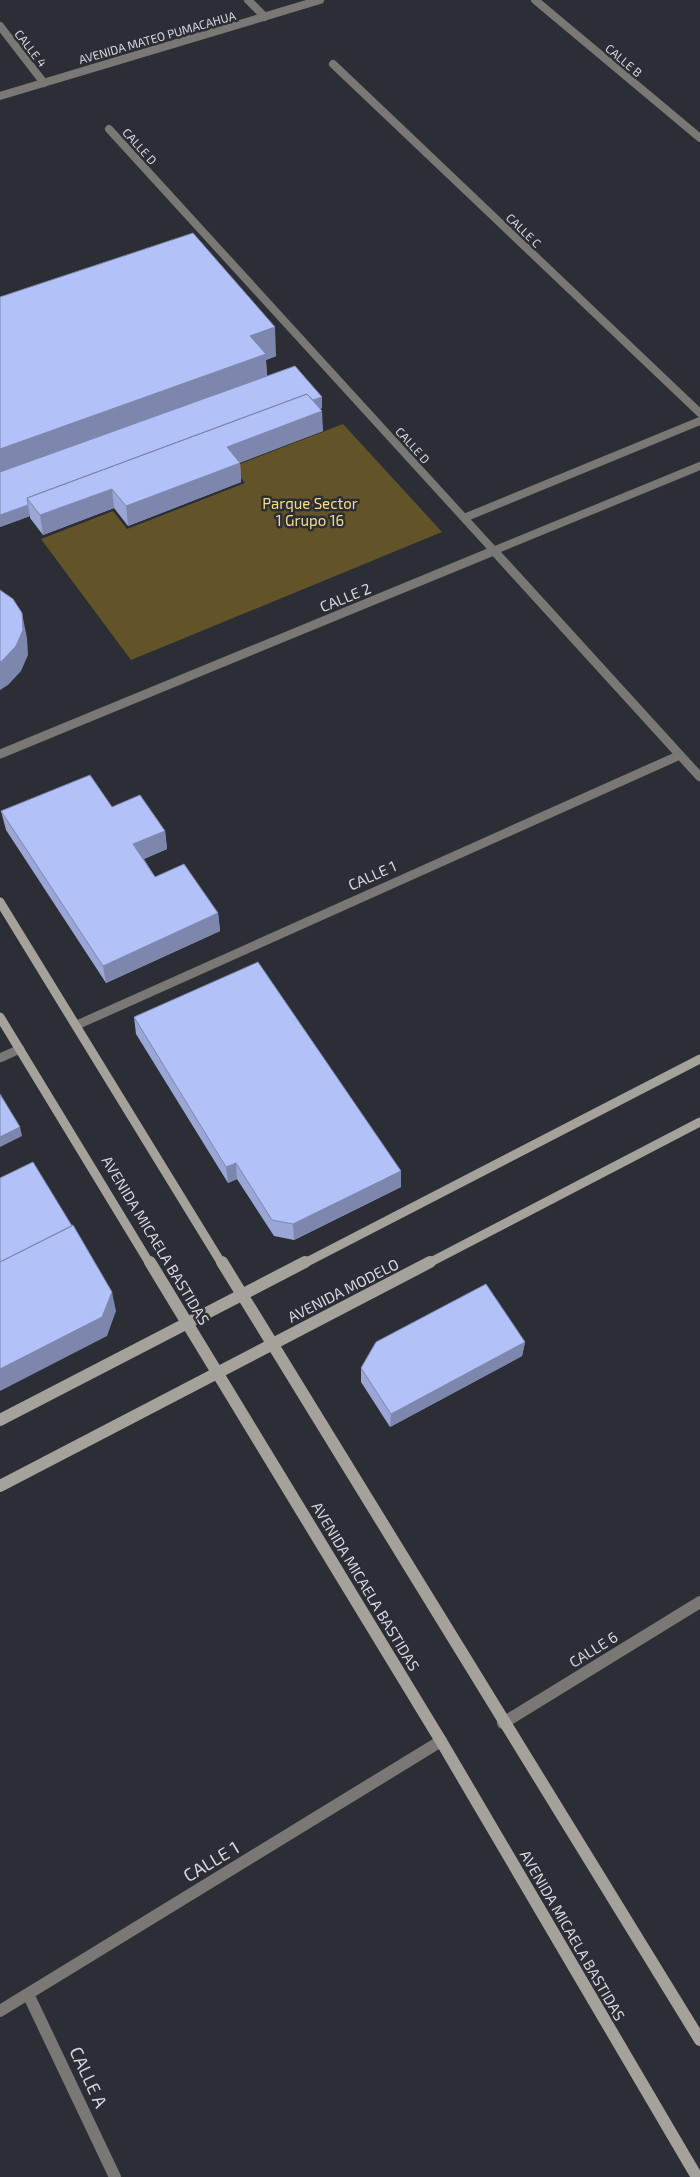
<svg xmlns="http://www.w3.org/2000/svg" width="700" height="2177" font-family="'Exo 2',sans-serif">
<rect width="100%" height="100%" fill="#2c2e36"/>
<path fill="#625428" d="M343,424L442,532L131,660L41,539L113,511L127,529L245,483L232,467Z"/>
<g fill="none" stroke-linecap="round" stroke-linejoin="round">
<path stroke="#797874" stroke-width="8" d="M248,0L265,17
M535,0L700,138
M0,26L44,83
M333,64L700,413
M0,96L320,0
M109,129L496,553
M464,518L700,421
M488,553L700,466"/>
<path stroke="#797874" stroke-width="9" d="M495,552L700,777
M0,754L491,552
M77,1025L680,755
M0,1058L20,1049"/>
<path stroke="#797874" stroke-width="12" d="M503,1723L700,1602
M28,1994L115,2177
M0,2011L441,1741"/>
<path stroke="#a4a29b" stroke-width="9" d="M0,902L222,1264
M0,1017L150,1264
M303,1264L700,1059
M427,1264L700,1122"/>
<path stroke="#a4a29b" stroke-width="12" d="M150,1262L441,1741L697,2177
M222,1262L700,2040
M0,1420L305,1262
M0,1486L430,1262"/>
</g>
<path fill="#9aa6d6" d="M0,297L276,356L266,360L267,376L322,397V408L320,409L323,431L240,462L241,482L128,526L114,508L43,535L30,518V516L0,527Z
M112,807L165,831L167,849L144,859L155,877L218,913L220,931L106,983L6,830L1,811Z
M134,1017L401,1187L294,1240L274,1236L237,1179L228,1183L136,1034Z
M525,1342L522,1356L390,1427L361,1382V1368Z"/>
<path fill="#7d87ae" d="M275,327L276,356L266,360L267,384L0,480V449L250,336Z
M322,397V408L38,513Z
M322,411L323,431L229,467L227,447Z
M240,463L241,482L128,526L126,506Z
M112,489L114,508L43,535L40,515Z
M28,505L30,516L0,527V515Z
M22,613L27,638L28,655L21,671L8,685L0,690V662Z
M165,831L167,849L136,862L133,844Z
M218,913L220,931L106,983L103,966Z
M20,1127L22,1136L0,1147V1137Z
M236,1163L237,1179L228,1183L226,1167Z
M401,1171V1187L294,1240L293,1224Z
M112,1292L116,1311L107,1336L0,1391V1369Z
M525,1342L522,1356L390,1427L391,1414Z"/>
<path fill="#b3c1f9" stroke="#7d87ae" d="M193,233L275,327L250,336L266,354L0,449V297Z
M295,366L322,397L313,400L307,394L27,498L28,505L0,515V472Z
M307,394L322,411L227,447L240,463L126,506L112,489L40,515L27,498Z
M0,590L13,599L22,613L23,630L16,646L3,660L0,662Z
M90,775L112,807L140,795L165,831L133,844L155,877L184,864L218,913L103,966L1,811Z
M258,962L401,1171L293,1224L272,1220L236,1163L226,1167L134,1017Z
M0,1094L20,1127L0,1137Z
M33,1162L72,1226L0,1262V1178Z
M73,1225L112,1292L102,1317L0,1369V1262Z
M486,1284L525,1342L391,1414L361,1368L376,1342Z"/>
<g text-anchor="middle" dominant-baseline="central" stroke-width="5" stroke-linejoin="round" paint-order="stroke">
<g font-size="12" fill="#d8d9de" stroke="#2c2e36">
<text transform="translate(157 37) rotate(-16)">AVENIDA MATEO PUMACAHUA</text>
<text transform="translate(31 48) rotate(52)">CALLE 4</text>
<text transform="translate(624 60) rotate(40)">CALLE B</text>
<text transform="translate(140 146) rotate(48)">CALLE D</text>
<text transform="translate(524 230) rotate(44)">CALLE C</text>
<text transform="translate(413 445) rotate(48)">CALLE D</text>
</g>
<g font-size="15" fill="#f9dd86" stroke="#2c2e36">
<text x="310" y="503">Parque Sector<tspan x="310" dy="17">1 Grupo 16</tspan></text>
</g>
<g font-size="15" fill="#d8d9de" stroke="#2c2e36">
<text transform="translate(345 597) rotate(-22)">CALLE 2</text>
<text transform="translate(372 875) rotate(-24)">CALLE 1</text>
<text transform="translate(156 1240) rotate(59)">AVENIDA MICAELA BASTIDAS</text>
<text transform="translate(343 1290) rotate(-27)">AVENIDA MODELO</text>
<text transform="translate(366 1586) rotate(59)">AVENIDA MICAELA BASTIDAS</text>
<text transform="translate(593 1649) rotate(-32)">CALLE 6</text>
<text transform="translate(573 1935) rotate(60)">AVENIDA MICAELA BASTIDAS</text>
</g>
<g font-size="18" fill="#d8d9de" stroke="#2c2e36">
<text transform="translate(211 1861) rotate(-31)">CALLE 1</text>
<text transform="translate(89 2077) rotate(65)">CALLE A</text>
</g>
</g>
</svg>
